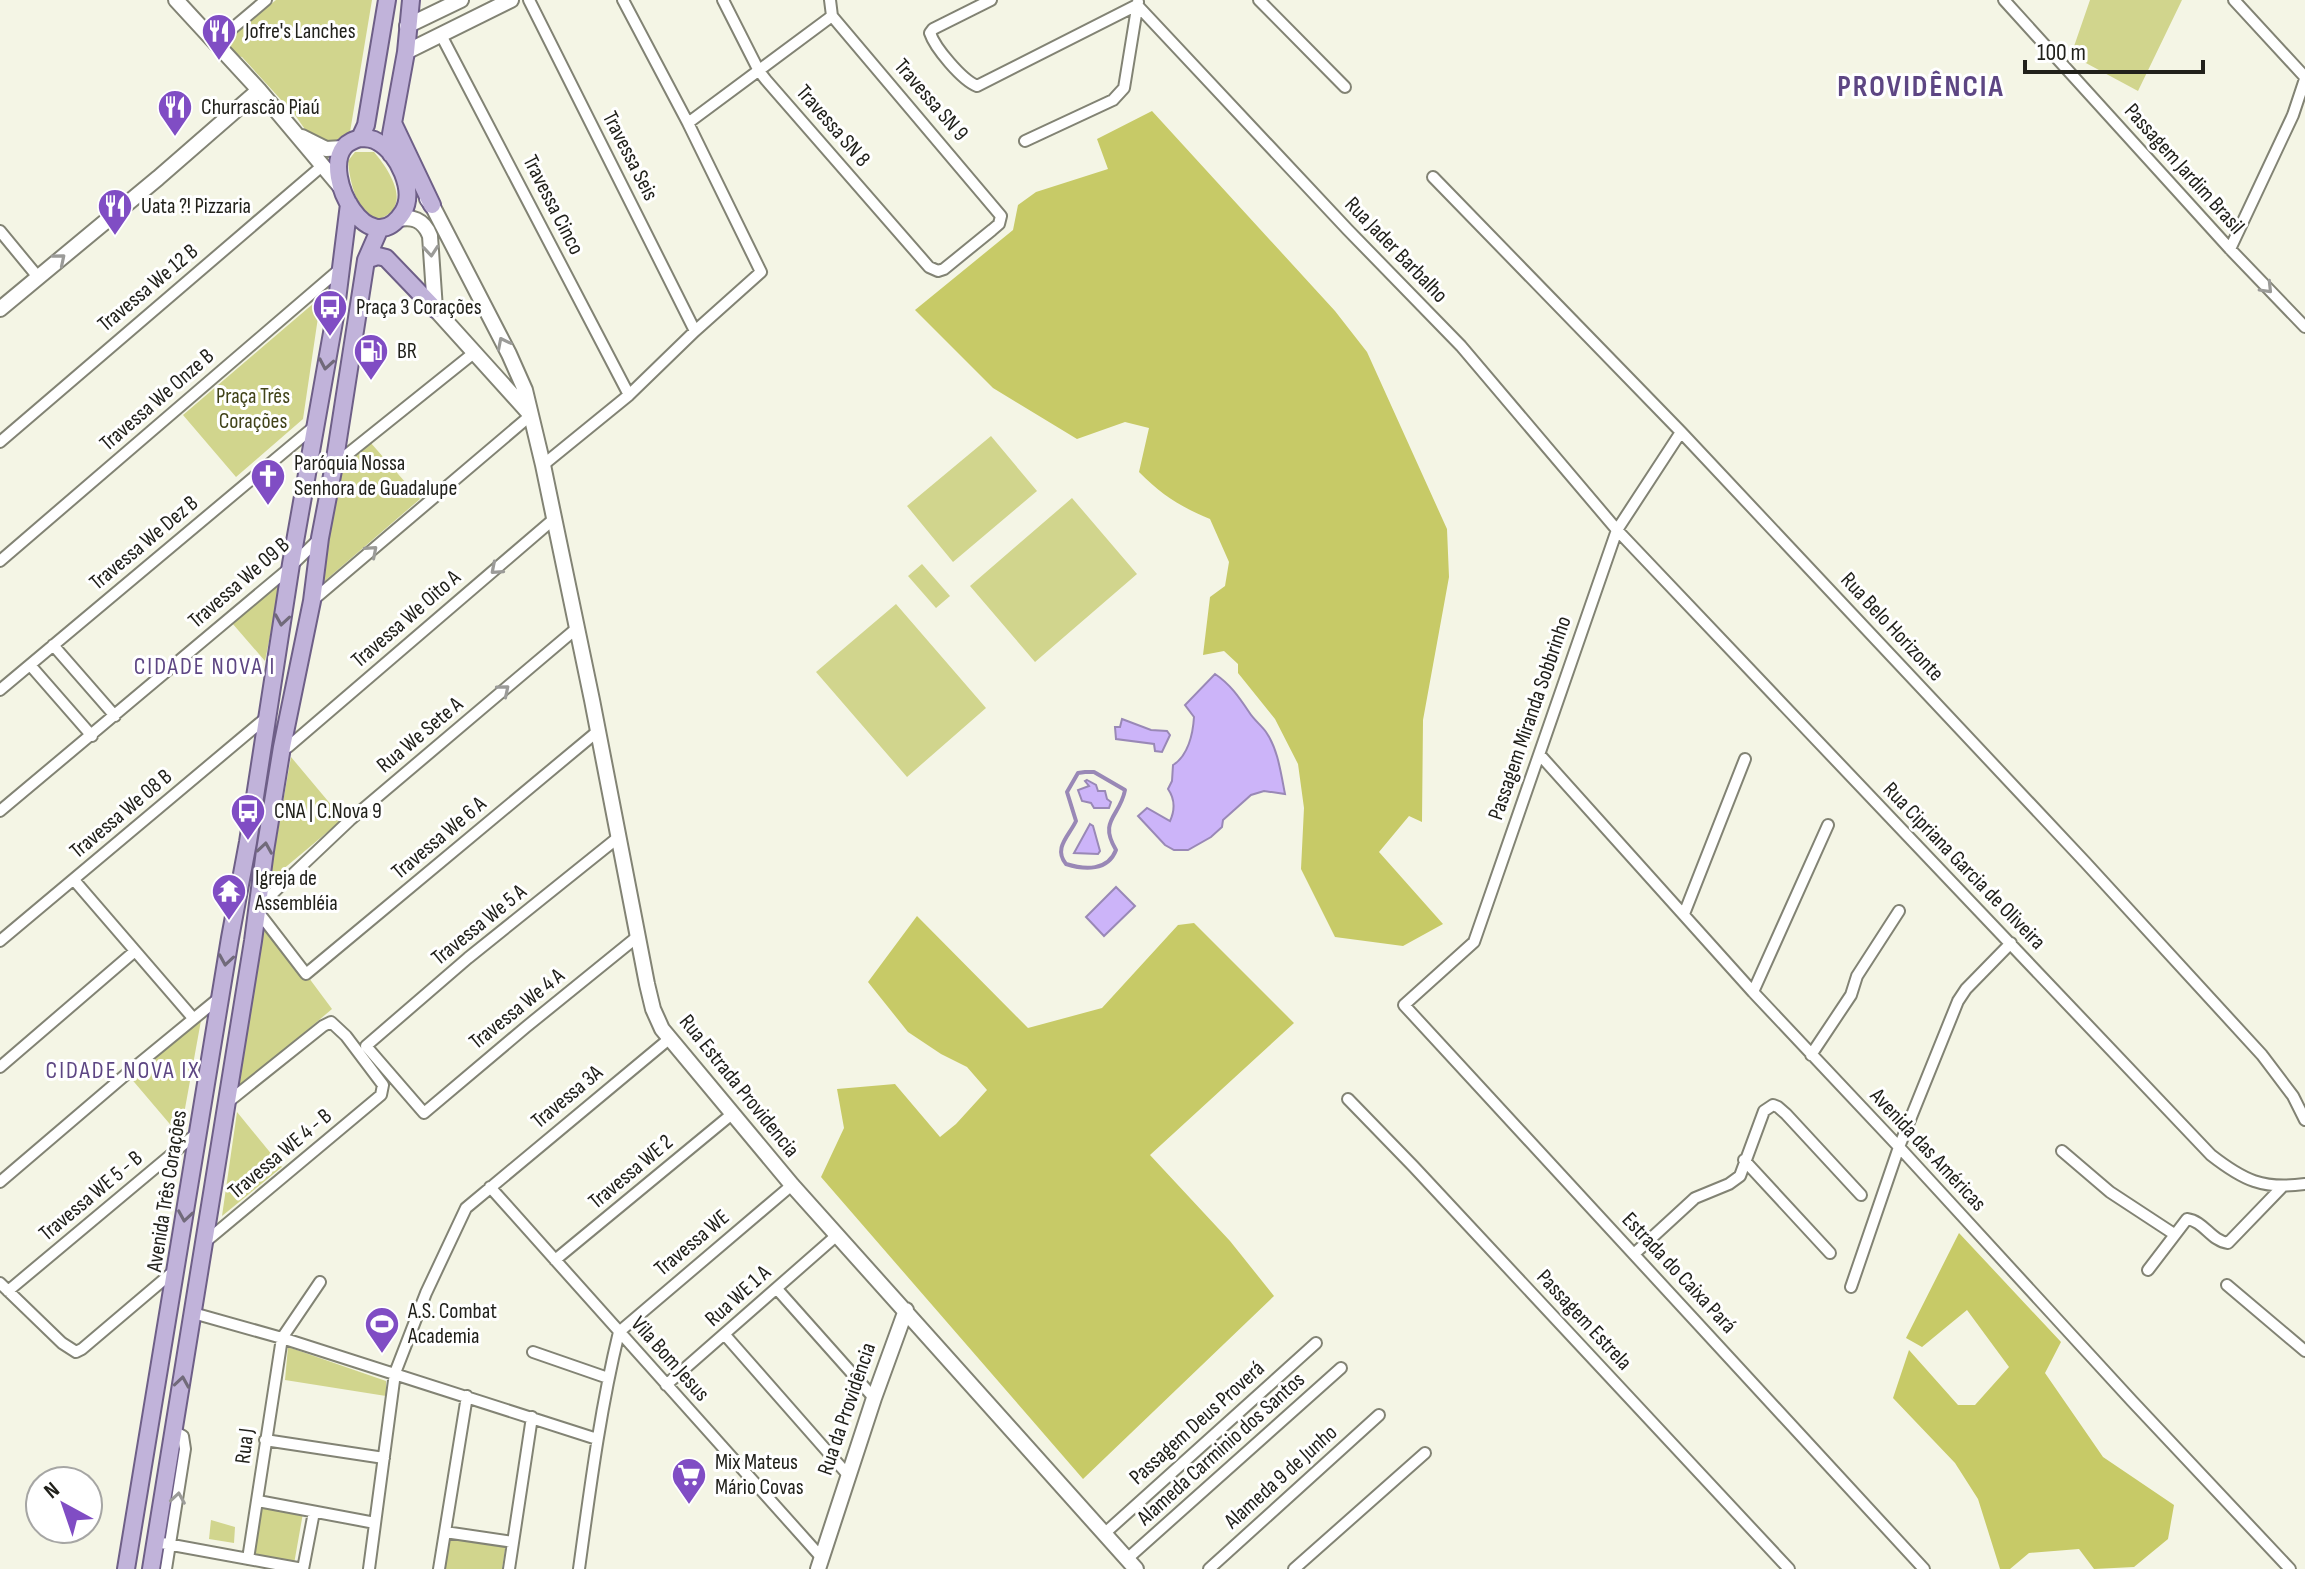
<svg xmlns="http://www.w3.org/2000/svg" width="2305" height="1569" font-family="'Sofia Sans Condensed',sans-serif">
<rect width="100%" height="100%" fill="#f4f5e5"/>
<path fill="#d1d58d" d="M276,0H372L350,132L336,143H321L311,138L295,115L242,57L232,55L223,44Z
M2090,0H2182L2138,91L2071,55Z
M355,152H374C392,173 414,210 375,220C356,210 350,182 348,161Z
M321,297L303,419L236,477L183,415Z
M991,436L1037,491L953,562L907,506Z
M370,442L420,499L320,585L336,472Z
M1072,498L1137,574L1035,662L970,586Z
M922,564L950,596L936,608L908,576Z
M274,586L280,587L265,661L232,623Z
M896,604L986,708L907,777L816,672Z
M291,757L343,819L269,881Z
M264,930L306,974L332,1009L238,1089Z
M202,1015L180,1136L129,1076Z
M237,1112L282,1167L222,1216Z
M288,1347L386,1381V1396L285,1380Z
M254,1504L303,1513L294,1564L245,1555Z
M211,1520L235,1527L234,1543L209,1539Z
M449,1534L506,1543L502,1569H443Z"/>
<path fill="#c7ca67" d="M1152,111L1335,311L1367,352L1447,529L1449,577L1423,720L1422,822L1409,816L1379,852L1443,924L1403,946L1335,937L1301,869L1304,808L1298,764L1275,719L1238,673V664L1224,651L1203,655L1210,597L1225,586L1229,562L1210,519C1179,506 1163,496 1139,472L1149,428L1125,422L1077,439L993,388L915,310L1013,230L1018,205L1036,192L1108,169L1097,139Z
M917,916L1028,1028L1102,1008L1178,925L1194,923L1294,1023L1150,1155L1230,1241L1274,1296L1083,1479L821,1177L844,1128L837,1089L895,1084L940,1137L956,1124L987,1090L967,1067L941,1054L908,1032L868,982Z
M1959,1233L2061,1342L2045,1373L2103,1457L2174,1505L2168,1539L2134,1567L2094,1569L2079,1549L2029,1553L2010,1569H2000L1978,1499L1955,1463L1893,1398L1909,1350L1958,1405H1975L2009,1367L1967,1310L1922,1347L1906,1338Z"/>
<path fill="#ccb4f9" stroke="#9988b6" stroke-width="2" d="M1215,674C1230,684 1239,697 1249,712C1254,720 1261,725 1266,732C1278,749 1281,774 1285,794L1264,791L1251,795L1223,820L1222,827L1211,837L1188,850H1174L1165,845L1138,816L1147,808L1170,821C1175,810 1175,799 1168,789L1172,781L1173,765C1188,756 1193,734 1194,717L1185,705Z
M1122,719L1151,730L1167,731L1170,735L1162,752L1155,751L1154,744L1116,739L1115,727H1120Z
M1087,780L1096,785L1098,791H1105L1107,799L1111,802L1109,808H1094L1091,803L1082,801L1078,790L1089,786L1085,781Z
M1090,824L1093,826L1100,851L1098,854L1074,853Z
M1116,887L1135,906L1104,936L1086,917Z"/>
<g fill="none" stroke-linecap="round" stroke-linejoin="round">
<path stroke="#9988b6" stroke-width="4" d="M1085,772H1094L1125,790C1120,817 1098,820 1116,850C1108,871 1085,870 1066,864C1053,848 1069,836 1076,821L1067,792L1078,773Z"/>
<g stroke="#828374" stroke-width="14">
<path id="street" d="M529,0L695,331
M723,0L759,71L766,80L929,267L938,271L944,269L992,230L999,224L1001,216L832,16
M830,0L832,16
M991,0L933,29L930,33C935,48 962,80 977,86L1137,5L1348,230L1461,346L1617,530L2211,1155C2243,1180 2263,1190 2305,1184
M1259,0L1345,87
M2004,0L2230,249L2305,327
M2234,0L2305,77
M441,35L629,395
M215,43L266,0
M688,123L832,16
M1025,141L1113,100L1124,88L1138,2
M1433,177L1681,432L2085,862L2262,1055L2293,1096L2305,1120
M0,231L38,277
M2230,249L2293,115L2305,79
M1681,432L1617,530L1474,942L1404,1005L1924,1569
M0,442L322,166
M334,465L475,352
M543,465L629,395L695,331L761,272L688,123L623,0
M0,561L340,269
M312,601L531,415
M577,628L350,820L256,909L306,974L598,731
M53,645L115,716
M30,665L92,736
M0,690L315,426
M282,747H288L555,518
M1540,755L1753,992L1899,1147L2132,1401L2290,1569
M0,811L286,571L320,538
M74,880L193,1018
M1684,914L1745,759
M0,941L267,717
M1753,992L1828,825
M366,1046L424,1113L526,1027L637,937
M366,1046L468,958L620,836
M1811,1055L1851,995L1857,976L1899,911
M0,1067L135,951
M1348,1099L1414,1167L1789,1569
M2062,1151L2110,1192L2174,1234
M1744,1160L1830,1253
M0,1182L130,1071L219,998
M490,1187L821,1557
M204,1243L381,1095L383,1085L346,1036L331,1022L323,1026L228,1102
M1634,1254L1695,1198L1729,1184L1740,1176L1764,1111L1773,1105L1778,1107L1786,1114L1861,1195
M555,1260L732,1114
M2148,1270L2187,1219C2204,1221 2211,1241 2228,1243L2283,1186
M0,1283L62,1343L76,1352L82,1349L174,1271
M2227,1285L2305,1351
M1851,1287L1899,1147L1958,1001L1966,989L2011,943
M777,1289L874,1398
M8,1291L197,1133
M193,1313L282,1338L597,1439
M619,1332L792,1185
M725,1335L848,1475
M533,1352L608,1378
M666,1385L836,1236
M265,1440L384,1458
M258,1501L375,1523
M445,1532L513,1542
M1105,1533L1316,1343
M156,1542L303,1569
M248,1559L282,1338L320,1282
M1127,1559L1341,1368
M166,1569L185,1449L183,1436L174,1431
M303,1569L314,1512
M369,1569L395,1373L426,1293L466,1208L669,1039
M439,1569L467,1396
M509,1569L532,1417
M579,1569C590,1489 600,1410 619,1332
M1209,1569L1379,1415
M1294,1569L1425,1453"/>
</g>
<g stroke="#828374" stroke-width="18">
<path id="secondary" d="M176,0L259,90L343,190
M407,26L461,0
M406,52L511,0
M302,137L326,149L343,148
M427,199L432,205L509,354L525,390L543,465L592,700L647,984L653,1009L662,1029L792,1185L1136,1569
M396,220C412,215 424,220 430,236L435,309L528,412
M0,309L158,178L259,90
M818,1569L874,1398L906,1310"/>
</g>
<g stroke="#6e5f87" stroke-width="20">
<path id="primary" d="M393,123L432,205
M360,138C366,138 372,138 378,142C398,153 416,191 403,212C370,264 321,176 344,147C348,142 354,140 360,138Z
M360,138L366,125L387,0
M391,154V134L406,52L411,0
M366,260L378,256L386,258L435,309
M126,1569L230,938L248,842L291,564L335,316L349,204
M151,1569L253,941L265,851L282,747L312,601L320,538L334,465L366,260L380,228"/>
</g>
<use href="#street" stroke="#fff" stroke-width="10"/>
<use href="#secondary" stroke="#fff" stroke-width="14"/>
<use href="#primary" stroke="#c1b3da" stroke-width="16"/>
</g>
<defs><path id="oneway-chevron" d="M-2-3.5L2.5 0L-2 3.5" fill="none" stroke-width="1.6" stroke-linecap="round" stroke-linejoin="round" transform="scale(2)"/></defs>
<g stroke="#9b9b98">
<use href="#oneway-chevron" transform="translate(431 251) rotate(85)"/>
<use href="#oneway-chevron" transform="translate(60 259) rotate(-40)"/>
<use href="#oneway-chevron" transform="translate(2267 288) rotate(46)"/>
<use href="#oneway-chevron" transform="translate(503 343) rotate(-117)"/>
<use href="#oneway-chevron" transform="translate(372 551) rotate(-41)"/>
<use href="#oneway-chevron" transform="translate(496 569) rotate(139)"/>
<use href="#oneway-chevron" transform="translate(504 690) rotate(-40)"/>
<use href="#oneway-chevron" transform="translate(178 1498) rotate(-81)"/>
</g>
<g stroke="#716a7a">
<use href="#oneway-chevron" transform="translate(326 364) rotate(100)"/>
<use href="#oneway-chevron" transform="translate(282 620) rotate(99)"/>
<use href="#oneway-chevron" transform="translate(265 848) rotate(-81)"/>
<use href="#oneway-chevron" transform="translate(226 960) rotate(99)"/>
<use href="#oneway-chevron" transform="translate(185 1216) rotate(99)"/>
<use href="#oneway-chevron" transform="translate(182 1382) rotate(-81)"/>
</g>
<defs>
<g id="restaurant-pin" transform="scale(1.8)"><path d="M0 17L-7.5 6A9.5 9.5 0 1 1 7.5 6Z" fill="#804dc4" stroke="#fff"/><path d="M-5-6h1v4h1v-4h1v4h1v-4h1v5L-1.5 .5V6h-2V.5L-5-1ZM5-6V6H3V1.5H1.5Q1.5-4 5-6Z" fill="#fff"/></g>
<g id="bus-pin" transform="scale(1.8)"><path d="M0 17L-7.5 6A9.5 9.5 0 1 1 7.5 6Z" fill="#804dc4" stroke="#fff"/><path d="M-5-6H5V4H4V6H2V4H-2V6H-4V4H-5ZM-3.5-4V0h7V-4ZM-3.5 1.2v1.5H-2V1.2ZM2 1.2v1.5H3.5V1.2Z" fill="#fff"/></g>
<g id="fuel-pin" transform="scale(1.8)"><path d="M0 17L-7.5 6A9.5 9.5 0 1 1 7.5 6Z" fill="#804dc4" stroke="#fff"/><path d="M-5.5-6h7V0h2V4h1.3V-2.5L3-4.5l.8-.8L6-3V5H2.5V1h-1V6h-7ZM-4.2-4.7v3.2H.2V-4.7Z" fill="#fff"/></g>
<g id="church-pin" transform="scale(1.8)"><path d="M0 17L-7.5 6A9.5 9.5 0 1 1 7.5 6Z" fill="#804dc4" stroke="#fff"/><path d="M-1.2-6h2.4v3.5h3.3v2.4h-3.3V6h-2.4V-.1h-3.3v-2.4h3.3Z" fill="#fff"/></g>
<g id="temple-pin" transform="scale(1.8)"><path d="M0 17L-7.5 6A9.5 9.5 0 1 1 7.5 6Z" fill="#804dc4" stroke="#fff"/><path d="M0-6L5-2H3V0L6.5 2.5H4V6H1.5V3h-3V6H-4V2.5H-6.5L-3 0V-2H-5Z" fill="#fff"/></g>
<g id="stadium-pin" transform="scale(1.8)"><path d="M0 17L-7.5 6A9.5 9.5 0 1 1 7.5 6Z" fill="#804dc4" stroke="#fff"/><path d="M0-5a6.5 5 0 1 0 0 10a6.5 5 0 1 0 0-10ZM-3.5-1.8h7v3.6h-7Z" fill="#fff"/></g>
<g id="supermarket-pin" transform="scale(1.8)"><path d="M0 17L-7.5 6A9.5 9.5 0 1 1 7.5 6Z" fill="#804dc4" stroke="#fff"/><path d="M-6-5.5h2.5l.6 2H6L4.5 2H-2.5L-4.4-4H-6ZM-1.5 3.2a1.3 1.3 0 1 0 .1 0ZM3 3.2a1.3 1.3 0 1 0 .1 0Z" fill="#fff"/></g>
</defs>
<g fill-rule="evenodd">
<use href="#restaurant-pin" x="219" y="31"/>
<use href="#restaurant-pin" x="175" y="107"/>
<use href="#restaurant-pin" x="115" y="206"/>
<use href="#bus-pin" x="330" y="307"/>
<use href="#fuel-pin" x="371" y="351"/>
<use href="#church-pin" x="268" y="476"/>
<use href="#bus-pin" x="248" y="811"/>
<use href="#temple-pin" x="229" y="891"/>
<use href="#stadium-pin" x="382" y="1324"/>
<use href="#supermarket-pin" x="689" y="1475"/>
</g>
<g text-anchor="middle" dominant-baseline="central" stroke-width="6" stroke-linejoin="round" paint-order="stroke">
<g font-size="22" fill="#21211b" stroke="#fff" text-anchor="start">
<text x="245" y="31">Jofre's Lanches</text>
<text x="201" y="107">Churrascão Piaú</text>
<text x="141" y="206">Uata ?! Pizzaria</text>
<text x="356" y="307">Praça 3 Corações</text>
<text x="397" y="351">BR</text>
<text x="294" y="463">Paróquia Nossa<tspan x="294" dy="25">Senhora de Guadalupe</tspan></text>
<text x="274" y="811">CNA | C.Nova 9</text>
<text x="255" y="878">Igreja de<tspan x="255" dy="25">Assembléia</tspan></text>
<text x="408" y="1311">A.S. Combat<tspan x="408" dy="25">Academia</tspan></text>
<text x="715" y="1462">Mix Mateus<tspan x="715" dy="25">Mário Covas</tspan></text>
</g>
<g font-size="22" fill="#21211b" stroke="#fff">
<text transform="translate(931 100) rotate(49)">Travessa SN 9</text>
<text transform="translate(833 126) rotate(49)">Travessa SN 8</text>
<text transform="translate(630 156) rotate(63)">Travessa Seis</text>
<text transform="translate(2184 169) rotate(48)">Passagem Jardim Brasil</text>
<text transform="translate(553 205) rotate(63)">Travessa Cinco</text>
<text transform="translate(1396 250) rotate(46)">Rua Jader Barbalho</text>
<text transform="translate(148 288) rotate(-40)">Travessa We 12 B</text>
<text transform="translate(157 400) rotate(-41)">Travessa We Onze B</text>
<text transform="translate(144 543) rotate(-40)">Travessa We Dez B</text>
<text transform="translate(239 583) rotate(-41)">Travessa We 09 B</text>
<text transform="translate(406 619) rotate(-41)">Travessa We Oito A</text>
<text transform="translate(1892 627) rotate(47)">Rua Belo Horizonte</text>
<text transform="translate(1530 718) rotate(-71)">Passagem Miranda Sobbrinho</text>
<text transform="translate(420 735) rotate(-40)">Rua We Sete A</text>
<text transform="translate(121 814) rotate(-40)">Travessa We 08 B</text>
<text transform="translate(439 838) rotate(-40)">Travessa We 6 A</text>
<text transform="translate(1964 866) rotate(46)">Rua Cipriana Garcia de Oliveira</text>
<text transform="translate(479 925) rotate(-39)">Travessa We 5 A</text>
<text transform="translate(517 1009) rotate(-39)">Travessa We 4 A</text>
<text transform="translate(739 1086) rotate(51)">Rua Estrada Providencia</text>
<text transform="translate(567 1097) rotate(-40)">Travessa 3A</text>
<text transform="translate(1928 1150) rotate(47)">Avenida das Américas</text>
<text transform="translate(280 1154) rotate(-40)">Travessa WE 4 - B</text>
<text transform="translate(631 1172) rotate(-40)">Travessa WE 2</text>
<text transform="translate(167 1191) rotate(-81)">Avenida Três Corações</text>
<text transform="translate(91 1196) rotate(-40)">Travessa WE 5 - B</text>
<text transform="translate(692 1243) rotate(-40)">Travessa WE</text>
<text transform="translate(1679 1273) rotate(47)">Estrada do Caixa Pará</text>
<text transform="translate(738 1296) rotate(-42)">Rua WE 1 A</text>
<text transform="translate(1584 1320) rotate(47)">Passagem Estrela</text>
<text transform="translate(670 1359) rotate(48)">Vila Bom Jesus</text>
<text transform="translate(847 1409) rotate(-71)">Rua da Providência</text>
<text transform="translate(1197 1423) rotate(-42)">Passagem Deus Proverá</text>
<text transform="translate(245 1446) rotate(-83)">Rua J</text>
<text transform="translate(1221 1449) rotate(-42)">Alameda Carminio dos Santos</text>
<text transform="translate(1281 1477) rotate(-42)">Alameda 9 de Junho</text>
</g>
<g font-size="22" fill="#414319" stroke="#fff">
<text x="253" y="396">Praça Três<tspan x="253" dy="25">Corações</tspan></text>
</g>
<g font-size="24" letter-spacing="2" fill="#5d4683" stroke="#fff">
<text x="205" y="666">CIDADE NOVA I</text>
<text x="123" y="1070">CIDADE NOVA IX</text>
</g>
<g font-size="30" font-weight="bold" letter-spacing="2" fill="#5d4683" stroke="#fff">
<text x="1921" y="87">PROVIDÊNCIA</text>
</g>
</g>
<g transform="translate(64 1505) rotate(320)"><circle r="38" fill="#ffffff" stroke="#a6a6a4" stroke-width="2"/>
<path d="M0-6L14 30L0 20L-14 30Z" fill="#804dc4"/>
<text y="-12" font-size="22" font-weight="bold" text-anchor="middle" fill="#21211b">N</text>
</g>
<path d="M2025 60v12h178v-12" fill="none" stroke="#21211b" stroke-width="4"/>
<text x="2037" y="60" font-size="24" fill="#21211b" stroke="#ffffff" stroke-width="6" paint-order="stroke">100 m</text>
</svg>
